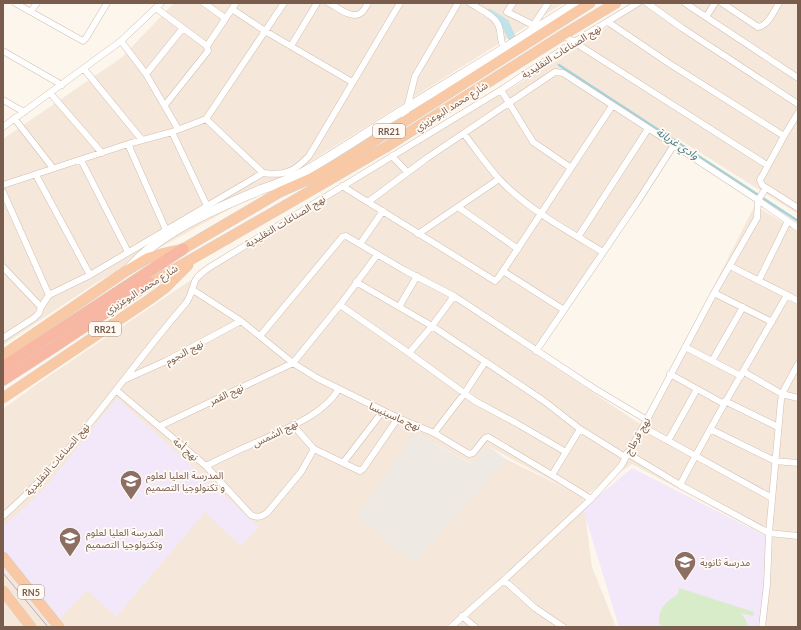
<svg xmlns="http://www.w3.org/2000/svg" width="801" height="630" font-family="Lato,'Noto Sans Arabic',sans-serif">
<rect width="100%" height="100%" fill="#fdf6ec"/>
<path fill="#f5e8da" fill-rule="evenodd" d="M174,3H564L271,186L96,283L3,345V139L121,58Z
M641,3H798V214L677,138L532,352L643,426L755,205L798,232V627H758L770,538L632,464L583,497L592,567L616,627H3V409L37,384L188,282L573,51ZM415,433L472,464L488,446L567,489L506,459L414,563Z"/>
<path fill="#efe9e4" d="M415,433L471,464L488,446L506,459L414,563L357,517Z"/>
<path fill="#f3e8fa" d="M117,398L259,527L241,546L205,512L116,617L87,590L59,620L33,590L3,551V527L43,490Z
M632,468L770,538L758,627H619L583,509Z"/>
<path fill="#d8ecc9" d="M679,588L754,612L753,616L740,613C745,617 747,621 748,627H660C656,611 665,602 678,594Z"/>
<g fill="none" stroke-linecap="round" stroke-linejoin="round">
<path stroke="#a5d3da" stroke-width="2.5" d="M559,65L798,221"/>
<path stroke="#bfe3e8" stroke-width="8" d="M489,13L505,23L511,36"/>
<g stroke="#d1beb0" stroke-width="7">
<path id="minor" d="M15,3L83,41L86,38L107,3
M204,3L225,18
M329,3C337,7 352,20 361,13C364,11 366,6 368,3
M470,3C479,9 496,16 499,27C502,35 499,39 504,48
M513,3L507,12L533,25
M647,3L682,28L798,104
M685,3L798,78
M722,3L758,27C768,26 774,11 779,3
M156,8L207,46L208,51L165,105
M232,9L265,31L352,82
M31,11L37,3
M706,17L715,3
M608,22L670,64L784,136
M529,32L548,3
M563,35L767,165
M121,41L146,74L178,129
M207,46L236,3
M291,46L317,3
M3,51L62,85
M84,69L142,140
M146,74L183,28
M501,90L533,142L571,168
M50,93L102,153
M3,100L24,112
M798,113L784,136L760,180L762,185L798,208
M14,118L53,168
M206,119L284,3
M404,120L415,76L458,3
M3,127L121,41L161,3
M172,132L207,206
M464,134C476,149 487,166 500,180C529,210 568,231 603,252
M128,144L166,230
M674,145L758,200L798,228
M392,156L407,172
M81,160L128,252
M36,175L90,275
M3,185L128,144L172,132L206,119L263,173
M342,186L495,281L499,277L612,106
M3,192L49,295L41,307
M368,202L427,158L555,72L563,73L674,145L636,204L536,351
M458,207L518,249
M418,234L499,179
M578,237L648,129
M360,244L383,211
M730,266L787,295
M3,267L41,307L39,313L34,318L3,338
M503,271L564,310
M759,280L788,221
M356,282L432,326L454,296
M193,290L241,321L293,363L317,378L398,418L434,433L469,454L473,453L485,438L488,437L552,475L580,429
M714,293L772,322
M49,295L90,275L263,173C285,176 294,172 309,156L400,3
M340,305L409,353L432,326L544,401L580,429L625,457
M399,307L417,276
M260,336L339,241L342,237L346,236L404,270L454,296L595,389L647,420
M685,347L741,376
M409,353L475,401L516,423L566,452
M712,361L743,307
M744,372L782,394L798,398
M670,374L724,404
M126,379L166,361L241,321
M116,390L206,466L251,515C258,518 261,517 267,513L301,472L314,449L293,425
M725,401L778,427
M160,426L293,363L340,305L377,255
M643,427L772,498
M710,429L775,461L798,463
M434,433L464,394L485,362
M668,441L697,389
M314,449L360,471L363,469L398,418
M627,453L680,485L769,533L798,536
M343,463L383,411
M206,466C224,457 243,448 262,440C288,427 322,416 338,390
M552,475L591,499
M680,485C713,421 751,358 787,295L798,301
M3,516C74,454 125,373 186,303C191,296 192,289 195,281C198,275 204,271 210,267L501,90L574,42L638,3
M504,580L535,608L563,627
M462,616L475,627
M451,627L504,580L591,499L621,466L643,427L714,293L757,218L758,200L766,188
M762,627L767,584L769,533L781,400L784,390L798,364"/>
</g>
<g stroke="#d6c0b0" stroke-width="10">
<path id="secondary" d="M129,268C163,230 214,210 260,190C274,185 289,180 302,173C332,156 360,137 389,119C452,80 515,43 577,3"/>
</g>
<g stroke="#dad1cd" stroke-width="11">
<path id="trunk" d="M150,283L286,205L386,147L563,35L616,3
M3,355L126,271L148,258L165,253L183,249L280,192L312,178L344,160L590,3
M3,398L150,299L165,288L188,265
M3,557L59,627
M3,591L31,627"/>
</g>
<g stroke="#dad1cd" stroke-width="12">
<path id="motorway" d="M3,367L183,249
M3,380L54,347L150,283"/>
</g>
<use href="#minor" stroke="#fff" stroke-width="6"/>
<use href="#secondary" stroke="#fff" stroke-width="9"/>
<use href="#trunk" stroke="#f9c8a4" stroke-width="10"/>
<use href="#motorway" stroke="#f7b7a3" stroke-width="11"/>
<path stroke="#b9a8c9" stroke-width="1" d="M3,573L48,627"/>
</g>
<defs>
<g id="university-pin" transform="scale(1.15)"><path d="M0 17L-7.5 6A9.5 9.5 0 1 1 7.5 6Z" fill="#8d6e63" stroke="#fffaf3"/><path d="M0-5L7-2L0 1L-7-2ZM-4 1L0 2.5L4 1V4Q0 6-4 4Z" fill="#fff"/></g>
<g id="school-pin" transform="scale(1.15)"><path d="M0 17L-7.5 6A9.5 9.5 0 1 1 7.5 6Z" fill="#8d6e63" stroke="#fffaf3"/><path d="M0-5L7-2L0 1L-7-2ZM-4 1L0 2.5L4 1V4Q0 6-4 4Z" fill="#fff"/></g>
</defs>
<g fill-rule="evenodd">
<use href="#university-pin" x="131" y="481"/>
<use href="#university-pin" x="70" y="538"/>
<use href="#school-pin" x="685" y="562"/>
</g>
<g text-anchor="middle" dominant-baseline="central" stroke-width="3.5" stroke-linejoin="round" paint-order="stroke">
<g fill="#fffaf3" stroke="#a28b7f" stroke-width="1">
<rect x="373" y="124" width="32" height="14" rx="3"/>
<rect x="89" y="322" width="32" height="14" rx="3"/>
<rect x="18" y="585" width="26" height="14" rx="3"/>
</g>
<g font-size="9" font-weight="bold" fill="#7a5c4d">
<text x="389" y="131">RR21</text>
<text x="105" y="329">RR21</text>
<text x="31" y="592">RN5</text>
</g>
<g font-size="10" fill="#7a5c4d" stroke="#fffaf3">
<text transform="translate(561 51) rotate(-32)">نهج الصناعات التقليدية</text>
<text transform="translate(451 106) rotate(-32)">شارع محمد البوعزيزي</text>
<text transform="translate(285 221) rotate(-31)">نهج الصناعات التقليدية</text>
<text transform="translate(141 289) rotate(-32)">شارع محمد البوعزيزي</text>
<text transform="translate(184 352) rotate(-28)">نهج النجوم</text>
<text transform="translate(226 394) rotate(-25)">نهج القمر</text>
<text transform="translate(395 416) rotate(24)">نهج ماسينيسا</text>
<text transform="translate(275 433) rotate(-26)">نهج الشمس</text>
<text transform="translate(637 436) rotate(-60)">نهج قرطاج</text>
<text transform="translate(186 449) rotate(41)">نهج أمة</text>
<text transform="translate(57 459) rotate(-49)">نهج الصناعات التقليدية</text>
</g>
<g font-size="10" fill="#785e54" stroke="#fffaf3" text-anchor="start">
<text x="146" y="475">المدرسة العليا لعلوم<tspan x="146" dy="12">و تكنولوجيا التصميم</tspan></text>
<text x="86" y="532">المدرسة العليا لعلوم<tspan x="86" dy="12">وتكنولوجيا التصميم</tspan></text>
<text x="700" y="562">مدرسة ثانوية</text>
</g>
<g font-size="11" font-style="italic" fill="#437c86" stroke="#fffaf3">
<text transform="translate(678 143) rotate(33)">وادي غريانة</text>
</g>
</g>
<rect width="801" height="630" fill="none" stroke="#7a5c4d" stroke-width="8"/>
</svg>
